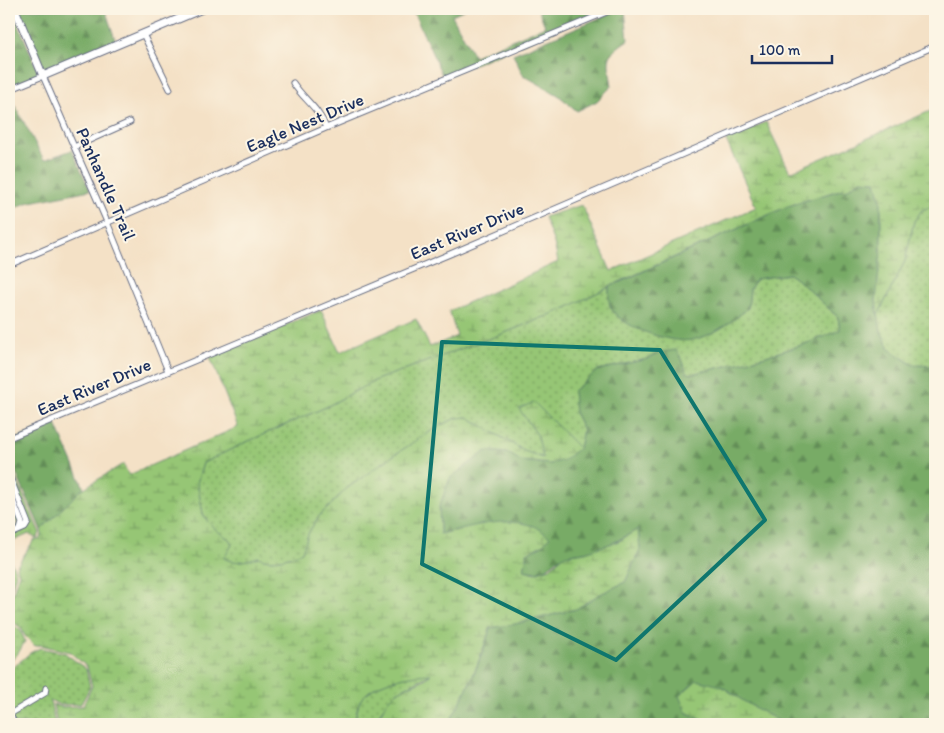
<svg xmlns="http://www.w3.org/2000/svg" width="944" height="733" font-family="Itim,sans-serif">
<defs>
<pattern id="grass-dots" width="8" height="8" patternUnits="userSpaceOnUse" patternTransform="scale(1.25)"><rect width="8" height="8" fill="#96c675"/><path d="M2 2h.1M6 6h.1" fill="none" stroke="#7aa163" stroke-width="1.8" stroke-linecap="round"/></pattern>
<pattern id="forest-firs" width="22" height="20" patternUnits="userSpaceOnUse" patternTransform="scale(1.25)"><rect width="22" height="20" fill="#78ab66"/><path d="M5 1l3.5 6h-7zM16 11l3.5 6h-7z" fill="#628c57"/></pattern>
<pattern id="wetland-marsh" width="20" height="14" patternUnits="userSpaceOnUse" patternTransform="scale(1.25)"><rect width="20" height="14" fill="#96c675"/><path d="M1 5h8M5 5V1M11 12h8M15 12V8" fill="none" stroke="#7aa163"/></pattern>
</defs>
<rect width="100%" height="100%" fill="#fcf5e5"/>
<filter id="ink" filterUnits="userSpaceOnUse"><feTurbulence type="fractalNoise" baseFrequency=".02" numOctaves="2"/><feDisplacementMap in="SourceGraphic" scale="10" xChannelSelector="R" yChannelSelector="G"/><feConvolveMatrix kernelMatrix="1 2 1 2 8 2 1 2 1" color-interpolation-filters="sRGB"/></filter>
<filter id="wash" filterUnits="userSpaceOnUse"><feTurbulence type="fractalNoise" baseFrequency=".0096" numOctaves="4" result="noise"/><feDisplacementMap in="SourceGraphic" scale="20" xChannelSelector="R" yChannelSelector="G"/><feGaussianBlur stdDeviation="1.12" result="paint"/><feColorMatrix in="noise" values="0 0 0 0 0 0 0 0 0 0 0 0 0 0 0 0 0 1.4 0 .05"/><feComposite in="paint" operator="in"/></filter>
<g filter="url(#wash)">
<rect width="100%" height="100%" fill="#f4e1c6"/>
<path fill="url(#grass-dots)" stroke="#587a6a" d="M935,205V366L913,365L889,349L881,331L878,315L905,261L914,221L922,210Z
M789,274C807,286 821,302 838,317L840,330C793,351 741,363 691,374L686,372L682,359L660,352L647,359L598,370L575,414L583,430L579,448L558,429L520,409L538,436L544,458L524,451L468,417L457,418L439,426L391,457L346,489L330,506L319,516L309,532L302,552C290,557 271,564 259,557C247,560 235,565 224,558L230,540L216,530L208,522L203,514L197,483L203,463L244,443L326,407L376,380L502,334L564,309L609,287V293L690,340C712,332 730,324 748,308L750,289L756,279Z
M9,463L40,533L37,539L29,534L9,543V529L18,525L9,505Z
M9,557L16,573L9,597Z
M9,623L20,630L25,641L19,652L9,663Z
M40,648L65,653L86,669L90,687L81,704L60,705L50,700L55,724H9V671L30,653Z
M433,673L395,693L380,712L377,724H354C356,717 357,704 362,698C379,679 410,675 433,673Z"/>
<path fill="url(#forest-firs)" stroke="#4a6d62" d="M9,9H12L39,74L9,86Z
M18,9H105L116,42L44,72Z
M412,9H465L452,15L474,56L545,26L538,9H606L443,77Z
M621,9H625L628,40C604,56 608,59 612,86L597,101L577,111L558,95L523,75L513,54Z
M9,94L44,160L72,150L90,190L26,203L9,211Z
M859,180L876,181L881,201V251L876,301L881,331L889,349L913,365L935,366V724H784L745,702L721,686L686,712L710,724H448C466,693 481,662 490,628L515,624L576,609L598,595L625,582L640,549L638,529C621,540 604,548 584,552C578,553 571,553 565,556C547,564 548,576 524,570L527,553L542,545L550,537L490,523L440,534L439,507L450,478L486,451L508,453L521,461L550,464L579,448L583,430L575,414L573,391L598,370L647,359L660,352L676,350L682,359L686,372L691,374C741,363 793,351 840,330L838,317C821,302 807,286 789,274L756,279L750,289L748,308C732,322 713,336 692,340C671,344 618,327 610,306C608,301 609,292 609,287L788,206L843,189L846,190Z
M55,422L84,488L41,530L9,457V442Z"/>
<path fill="url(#wetland-marsh)" stroke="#587a6a" d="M935,109V205L922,210L914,221L905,261L878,315L876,301L881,251V201L876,181L860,180L846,190L842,189L788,206L621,281L564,309L502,334L376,380L326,407L244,443L203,463L197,483L203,514L208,522L216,530L230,540L232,545L224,558C235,565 248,560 259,557C271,564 290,557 302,552L309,532L319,516L330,506L346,489L391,457L439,426L457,418L468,417L524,451L543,458L538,436L519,409L534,402L579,448L564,460L550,464L521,461L508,453L486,451L450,478L439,507L440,534C470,527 503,516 533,526C539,528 545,534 550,537L542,545L527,553L524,570L535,573L550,568L565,555L585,552L619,541L638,529L640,549L625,582L598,595L576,609L515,624L490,628C480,662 466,693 448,724H377C380,713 386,700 396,693C407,685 422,683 431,674C410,675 377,680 362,698C357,704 356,717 354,724H57L53,704L61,707L83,706L92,686L87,667L70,652L40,645L35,646L25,636L21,628L9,619V605L19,574L16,567L34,540H39L42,535L41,530L81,490L123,464L129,475L238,427L210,357L321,310L340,352L416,319L430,347L457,336L449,311L558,262L554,243L544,217L582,205L611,271L756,207L726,140L766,122L790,172Z
M697,680L721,686L745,702L784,724H710L686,712L679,696Z"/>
</g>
<g filter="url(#ink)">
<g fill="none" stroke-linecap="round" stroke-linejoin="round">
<g stroke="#676d82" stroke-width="7">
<path id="street" d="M143,34L170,89
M293,83C305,101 318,107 326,128
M9,90L43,76L107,222L168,371
M74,147L130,122
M9,265L326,128L614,9
M9,438L450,254L935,46
M9,475L28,523L25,528L9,535
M9,491L22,523L20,530
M9,713L15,724
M10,714L45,693L46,688"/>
</g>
<g stroke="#676d82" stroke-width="9">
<path id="secondary" d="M15,9L43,76L202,9"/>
</g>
<use href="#street" stroke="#fff" stroke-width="5"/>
<use href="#secondary" stroke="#fff" stroke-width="7"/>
</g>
</g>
<path fill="none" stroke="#0f766e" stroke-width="4" stroke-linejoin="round" d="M442,342L660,350L765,520L616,660L422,564Z"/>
<g text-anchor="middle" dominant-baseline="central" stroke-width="4" stroke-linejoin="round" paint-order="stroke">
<g font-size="18" fill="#1b2f5e" stroke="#fcf5e5">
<text transform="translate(305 123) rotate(-23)">Eagle Nest Drive</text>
<text transform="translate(106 184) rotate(66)">Panhandle Trail</text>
<text transform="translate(467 231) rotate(-23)">East River Drive</text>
<text transform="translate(94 387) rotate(-23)">East River Drive</text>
</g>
</g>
<rect width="944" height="733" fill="none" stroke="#fcf5e5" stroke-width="30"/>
<path d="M752 55v8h80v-8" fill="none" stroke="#1b2f5e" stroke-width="2.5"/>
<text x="759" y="55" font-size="15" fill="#1b2f5e" stroke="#fcf5e5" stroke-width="4" paint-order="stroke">100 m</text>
</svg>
